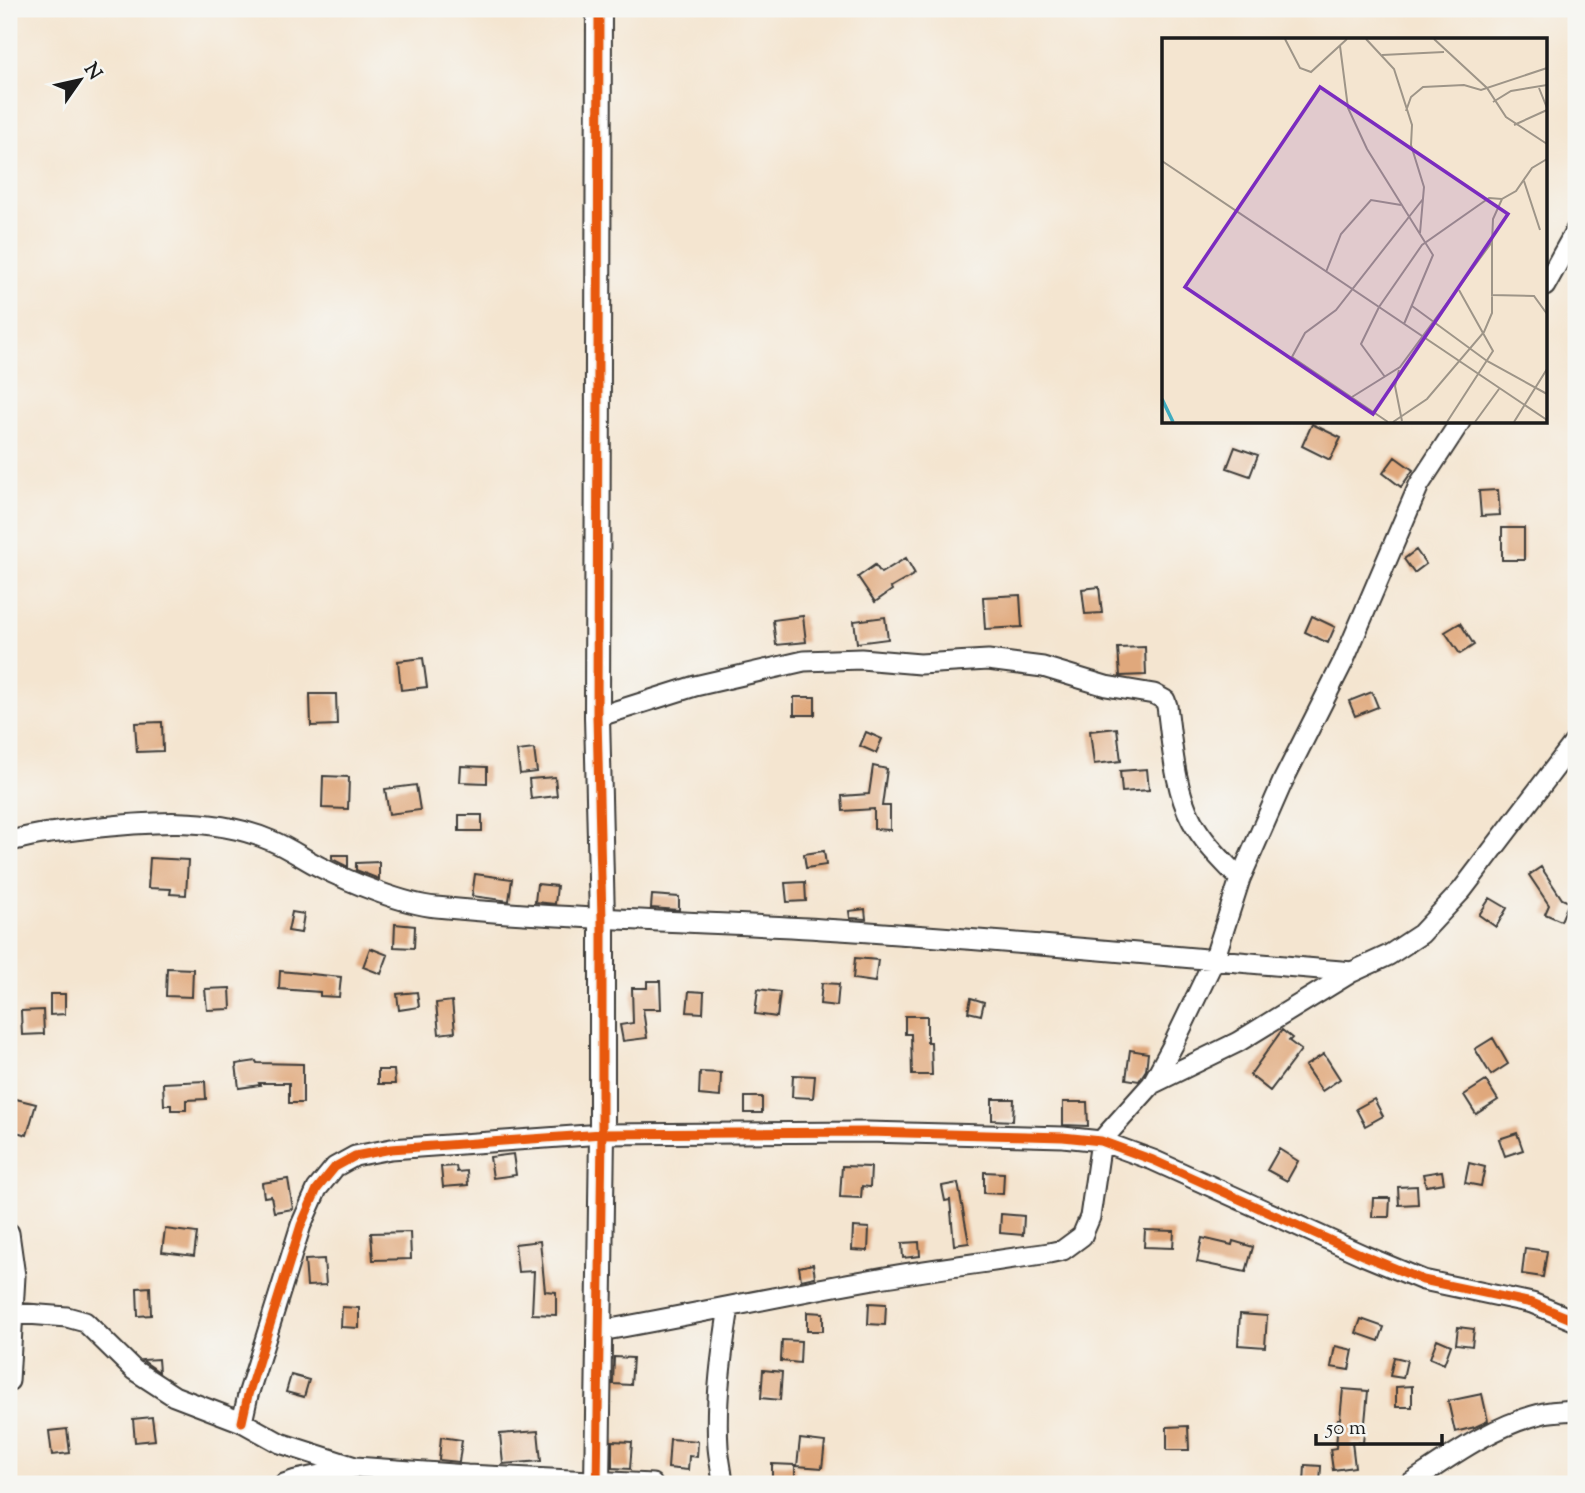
<svg xmlns="http://www.w3.org/2000/svg" width="1585" height="1493" font-family="'Sorts Mill Goudy',serif">
<rect width="100%" height="100%" fill="#f6f6f2"/>
<filter id="ink" filterUnits="userSpaceOnUse"><feTurbulence type="fractalNoise" baseFrequency=".0143" numOctaves="2"/><feDisplacementMap in="SourceGraphic" scale="14" xChannelSelector="R" yChannelSelector="G"/><feConvolveMatrix kernelMatrix="1 2 1 2 8 2 1 2 1" color-interpolation-filters="sRGB"/></filter>
<filter id="wash" filterUnits="userSpaceOnUse"><feTurbulence type="fractalNoise" baseFrequency=".00686" numOctaves="4" result="noise"/><feDisplacementMap in="SourceGraphic" scale="28" xChannelSelector="R" yChannelSelector="G"/><feGaussianBlur stdDeviation="1.57" result="paint"/><feColorMatrix in="noise" values="0 0 0 0 0 0 0 0 0 0 0 0 0 0 0 0 0 1.4 0 .05"/><feComposite in="paint" operator="in"/></filter>
<g filter="url(#wash)">
<rect width="100%" height="100%" fill="#f4e5d0"/>
<g id="blocks">
<path fill="#e0a87c" d="M1312,424L1341,438L1330,460L1302,446Z
M1235,447L1258,455L1250,476L1227,468Z
M1395,457L1413,470L1401,487L1383,473Z
M1498,490L1500,515L1481,516L1479,491Z
M1502,528H1524V560H1502Z
M1416,550L1426,564L1414,573L1404,559Z
M906,558L915,574L891,588L892,590L875,602L858,577L875,565L881,573Z
M1099,587L1102,613L1085,614L1082,589Z
M1020,595L1022,627L985,629L983,597Z
M803,616L806,642L776,645L773,620Z
M1312,616L1335,627L1328,643L1305,632Z
M885,617L888,639L857,643L854,621Z
M1460,623L1474,645L1460,654L1445,632Z
M1145,647L1146,675L1120,676L1118,648Z
M423,658L427,687L401,690L398,661Z
M1372,692L1378,707L1355,716L1349,701Z
M310,694H336L337,725L311,726Z
M794,697H815V715H794Z
M162,722L163,751L137,752L135,723Z
M1117,728L1121,761L1094,764L1090,731Z
M866,732L882,739L876,753L860,746Z
M534,749L537,772L520,774L517,751Z
M461,766L487,767V783L460,782Z
M873,766L887,769L882,806H890V830L874,829V809L843,811L842,796L869,794Z
M1147,769L1149,790L1122,792L1120,771Z
M323,776L349,777L348,809L322,808Z
M555,777L557,796L531,799L529,779Z
M416,785L420,810L389,814L385,789Z
M459,815H482V831H459Z
M824,851L826,865L806,868L804,854Z
M332,855H348V867L332,859Z
M150,858L188,860L186,895L170,894L171,889L148,888Z
M379,862V879L356,870V863Z
M1541,867L1562,899L1569,902L1561,921L1545,914L1549,905L1529,875Z
M475,874L512,879L509,901L472,896Z
M805,882L806,901L787,902L785,883Z
M537,884L557,886L555,904L535,902Z
M652,895L679,897V910L651,908Z
M1490,898L1507,908L1496,927L1479,915Z
M865,909L866,919L850,918L849,911Z
M292,912L304,914L301,933L288,931Z
M395,924L415,926L414,948L394,947Z
M370,948L388,955L381,974L363,967Z
M855,958L878,960L875,982L853,979Z
M167,968L193,969L192,997L166,996Z
M280,971L341,977L339,997L320,996V992L279,989Z
M647,981H660L661,1009H643L647,1038L623,1041L620,1025L633,1023L632,988H647Z
M822,983L839,984L837,1006L820,1004Z
M230,988L231,1009L207,1010L205,989Z
M758,989L780,992L777,1017L755,1014Z
M689,991L704,992L703,1013L687,1012Z
M417,992L419,1007L399,1010L397,994Z
M50,994H65V1014L50,1015Z
M971,998L984,1002L981,1015L968,1012Z
M452,1001L455,1032L439,1034L436,1003Z
M43,1010L44,1034L22,1035L21,1011Z
M905,1016H927V1042H931L932,1075H912L911,1034H905Z
M1282,1030L1292,1038L1289,1041L1301,1050L1270,1091L1250,1075Z
M1493,1038L1508,1064L1491,1075L1475,1049Z
M1130,1050L1148,1053L1146,1070L1139,1081L1126,1079Z
M1324,1054L1340,1079L1322,1091L1305,1066Z
M256,1061L257,1063L303,1064V1103H289V1083H259L260,1085L239,1088L236,1064Z
M378,1070H394L395,1084H378Z
M700,1072L721,1073L720,1097L699,1095Z
M793,1075L815,1076L813,1098L792,1097Z
M205,1081L206,1099L186,1100V1110H171V1105H164L163,1083Z
M1486,1081L1498,1100L1476,1114L1464,1095Z
M745,1097H762V1113H745Z
M12,1098L36,1104L27,1135L9,1130V1109Z
M992,1099H1014L1013,1121L992,1120Z
M1374,1099L1383,1116L1365,1126L1356,1109Z
M1063,1102H1087L1088,1126L1063,1125Z
M1517,1133L1523,1150L1505,1156L1499,1139Z
M1279,1149L1298,1161L1287,1181L1267,1170Z
M513,1154L516,1175L493,1178L490,1157Z
M1469,1163L1485,1167L1481,1186L1465,1183Z
M456,1166L457,1172L467,1171L468,1185L443,1187L441,1167Z
M842,1166L871,1167L870,1187L862,1186L861,1198L840,1197Z
M1442,1171L1444,1183L1426,1186L1423,1174Z
M984,1172L1004,1173L1003,1194L984,1193Z
M288,1179L293,1209L274,1212L271,1196L264,1197L262,1183Z
M958,1183L969,1243L954,1245L950,1200L945,1201L942,1186Z
M1417,1186L1418,1204L1399,1205L1398,1187Z
M1373,1198H1390L1389,1217H1372Z
M1001,1214L1024,1216L1023,1235L1000,1233Z
M853,1227L869,1228L868,1251L852,1250Z
M165,1229L197,1233L194,1256L162,1252Z
M1145,1230L1174,1231L1173,1248L1144,1247Z
M410,1232L411,1259L373,1260L371,1233Z
M1202,1238L1232,1245L1233,1241L1253,1247L1246,1272L1197,1262Z
M540,1241L545,1291L556,1292V1315L532,1314L534,1271L518,1272L515,1244Z
M919,1242L920,1256L903,1258L902,1243Z
M1525,1248L1547,1251L1543,1277L1522,1274Z
M324,1259L326,1285L307,1286L305,1260Z
M813,1264L815,1277L801,1280L799,1267Z
M150,1287L151,1315L138,1316L137,1288Z
M869,1303L886,1304L885,1325L868,1324Z
M342,1307L359,1308V1328L341,1327Z
M807,1312L823,1313V1331H807Z
M1240,1314L1267,1316L1265,1347L1238,1345Z
M1361,1319L1384,1327L1379,1341L1356,1333Z
M1458,1327L1474,1329L1472,1346L1456,1344Z
M1437,1339L1451,1345L1444,1364L1430,1358Z
M782,1340L801,1341L800,1363L781,1361Z
M1335,1346L1353,1350L1349,1370L1331,1367Z
M614,1357L633,1358L631,1385L613,1384Z
M1394,1357L1407,1360L1403,1378L1390,1376Z
M158,1359L159,1372L142,1360Z
M763,1370L782,1372L780,1400L761,1398Z
M291,1375L309,1380L304,1397L286,1392Z
M1412,1386V1407H1396V1387Z
M1343,1389L1368,1391L1363,1443L1352,1442L1355,1467L1333,1470L1330,1449L1336,1448L1338,1419H1340Z
M1482,1394L1488,1421L1475,1427L1455,1432L1448,1401Z
M152,1417L155,1440L135,1442L133,1419Z
M1188,1426L1189,1450H1167V1427Z
M67,1429L70,1453L52,1455L49,1431Z
M538,1431L541,1461L503,1464L500,1434Z
M441,1437L462,1440L459,1462L439,1460Z
M670,1439L698,1441L697,1457L689,1456L688,1470L668,1468Z
M800,1439L825,1442L822,1468L797,1466Z
M612,1441L632,1442L630,1469L612,1468Z
M772,1464L795,1465V1483L772,1482Z
M1305,1465L1321,1466L1320,1484H1304Z"/>
</g>
</g>
<g filter="url(#ink)">
<use href="#blocks" fill-opacity="0" stroke="#3c3a37" stroke-width="2"/>
<g fill="none" stroke-linecap="round" stroke-linejoin="round">
<g stroke="#3c3a37" stroke-width="23">
<path id="minor" d="M1545,286L1576,230
M597,717L695,686L804,661L861,659L920,664L988,660L1043,667L1106,686L1154,694L1165,700L1167,706C1172,742 1174,788 1192,821C1204,843 1223,861 1240,879
M9,842C33,834 58,832 83,829C145,822 212,815 272,841C289,848 304,859 320,867C350,882 403,904 436,907C570,920 705,921 840,930C1011,941 1181,957 1352,972
M1152,1084L1238,1042L1352,972L1389,955L1421,934L1462,890L1576,740
M9,1233L15,1276L9,1381
M14,1313L67,1317L85,1322L134,1370L174,1396L242,1422L280,1443L355,1467L467,1475L652,1484
M600,1331C691,1315 782,1295 874,1279C932,1269 990,1262 1049,1253L1063,1250L1082,1236L1090,1217L1101,1141L1152,1084L1173,1045L1214,960L1240,879L1283,781L1344,660L1419,485L1460,422
M242,1422L248,1395L301,1225L317,1189L335,1167L355,1156L391,1149L602,1134L867,1132L1063,1137L1101,1141L1153,1160L1365,1256L1423,1280L1532,1303L1576,1321
M284,1484L296,1480L354,1468
M723,1484C722,1472 719,1459 718,1447C715,1400 722,1352 729,1307
M1409,1484C1451,1456 1493,1425 1544,1413C1554,1411 1566,1411 1576,1410"/>
</g>
<g stroke="#3c3a37" stroke-width="28">
<path id="tertiary" d="M597,1484L602,1134V919L597,717L599,9"/>
</g>
<use href="#minor" stroke="#fff" stroke-width="19"/>
<use href="#tertiary" stroke="#fff" stroke-width="24"/>
<g stroke="#f6f6f2" stroke-width="13">
<path id="cycleway" d="M242,1422L248,1395L301,1225L317,1189L335,1167L355,1156L391,1149L602,1134L867,1132L1063,1137L1101,1141L1153,1160L1365,1256L1423,1280L1532,1303L1576,1321
M597,1484L602,1134V919L597,717L599,9"/>
</g>
<use href="#cycleway" stroke="#e8590c" stroke-width="9"/>
</g>
</g>
<g transform="translate(1162 38)">
<rect width="385" height="385" fill="#f4e5d0"/>
<path fill="none" stroke="#40abbf" stroke-width="3.5" d="M0,361L11,384"/>
<path fill="none" stroke="#9e9588" stroke-width="2" d="M123,1L138,30L149,34L185,1M204,1L232,31L250,87L249,107L262,149L258,195M272,1L325,50L344,79L385,106M178,8L186,70L205,111L271,217L242,286M220,17L282,14M377,50L385,70M331,64L349,53L385,47M244,73L249,59L261,49L302,47L319,52L385,30M352,87L385,72M0,123L385,382M362,143L378,192M164,234L179,196L209,162L239,167M329,257L372,258L385,276M250,268L325,323L385,356M237,332L233,348L240,383M223,339L199,306L217,269L260,207L327,160L340,161M190,359L238,329L330,204L331,181L340,161L354,153L370,130L385,121M226,384L130,319L143,295L174,272L261,161M231,384L265,361L322,294L330,275V204M285,384L331,313L297,252M313,384L337,351M352,384L385,331"/>
<path fill="#7b2cbf" fill-opacity="0.15" stroke="#7b2cbf" stroke-width="3.5" d="M158,49L346,176L211,376L23,249Z"/>
<rect width="385" height="385" fill="none" stroke="#1c1c1c" stroke-width="3.5"/>
</g>
<rect width="1585" height="1493" fill="none" stroke="#f6f6f2" stroke-width="35"/>
<g transform="translate(80 80) rotate(56)" stroke="#f6f6f2" stroke-width="5" paint-order="stroke">
<path d="M0-5L12 26L0 18L-12 26Z" fill="#1c1c1c"/>
<text y="-10" font-size="19" font-weight="bold" text-anchor="middle" fill="#1c1c1c">N</text>
</g>
<path d="M1316 1434v10h126v-10" fill="none" stroke="#1c1c1c" stroke-width="3.5"/>
<text x="1326" y="1434" font-size="21" fill="#1c1c1c" stroke="#f6f6f2" stroke-width="5" paint-order="stroke">50 m</text>
</svg>
